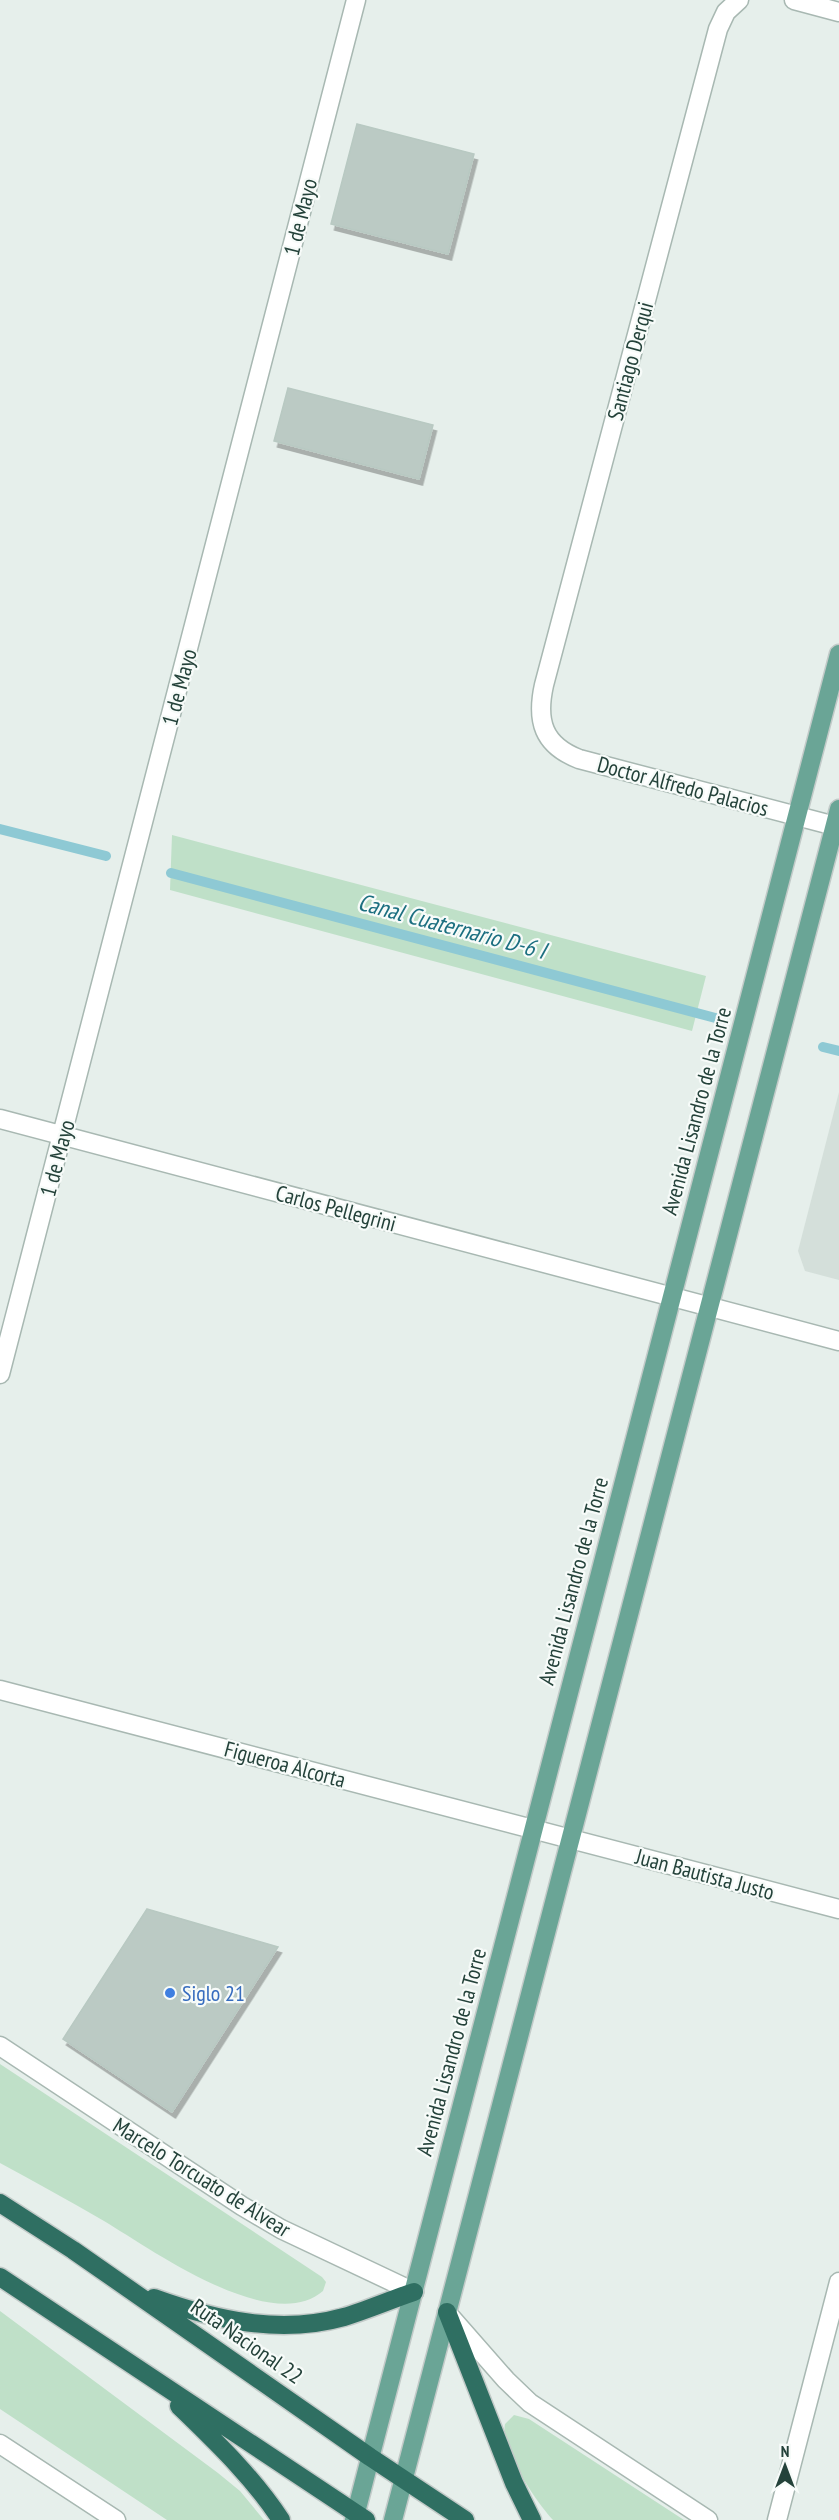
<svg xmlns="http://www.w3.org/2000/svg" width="839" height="2520" font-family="'PT Sans Narrow',sans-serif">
<defs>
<filter id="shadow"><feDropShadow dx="3.5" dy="6" stdDeviation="0" flood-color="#0004"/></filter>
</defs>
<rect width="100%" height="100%" fill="#e6efeb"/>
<path fill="#d4dfda" d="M839,1092V1280L805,1271L798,1251Z"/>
<path fill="#bfe0c8" d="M172,835L706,976L692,1031L170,890Z
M0,2064L322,2277L326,2282L323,2291C271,2336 151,2249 104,2221C70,2201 35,2182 0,2163Z
M0,2311L218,2473L240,2491L264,2520H167L0,2409Z
M514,2415L529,2419L684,2520H553C536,2502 500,2448 505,2424Z"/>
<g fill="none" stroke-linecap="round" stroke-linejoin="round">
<path stroke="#8ec9d4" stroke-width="10" d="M0,829L106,856
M171,873L723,1020
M823,1047L839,1051"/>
</g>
<path fill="#bbcac4" stroke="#b8c9c2" stroke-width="1.5" filter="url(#shadow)" d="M357,124L474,154L448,254L331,224Z
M288,388L433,425L419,479L274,441Z
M147,1909L278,1947L172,2112L63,2039Z"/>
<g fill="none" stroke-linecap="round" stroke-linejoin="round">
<g stroke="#a8b8b2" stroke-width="21">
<path id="minor" d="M739,0L726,12L718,29L544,685C536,721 543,745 579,759L835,826
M794,0L839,12
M0,1119L839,1341
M0,1374L356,0
M0,1690L839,1909
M0,2046L242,2206L281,2229L414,2292
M448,2314L506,2380L530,2403L708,2520
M0,2444L116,2520
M777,2520L839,2282"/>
</g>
<g stroke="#c2cac8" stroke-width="21">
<path id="major" d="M354,2520L839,654
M393,2520L839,809"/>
</g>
<g stroke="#c2cac8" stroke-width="21">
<path id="highway" d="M0,2203L73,2250L370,2457L465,2520
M0,2277L366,2520
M154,2298C215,2320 280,2335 344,2317C367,2310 390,2300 414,2292
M447,2312L514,2483L532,2520
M179,2406C216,2442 253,2477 281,2520"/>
</g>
<use href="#minor" stroke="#fff" stroke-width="18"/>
<use href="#major" stroke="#6aa596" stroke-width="18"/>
<use href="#highway" stroke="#2f6f62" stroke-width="18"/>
</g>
<circle fill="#3f7fe0" stroke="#f7fbf9" stroke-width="2" cx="170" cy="1993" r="6"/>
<g text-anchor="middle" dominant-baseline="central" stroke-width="4.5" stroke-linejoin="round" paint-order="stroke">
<g font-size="22" fill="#24423a" stroke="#f7fbf9">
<text transform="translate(300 217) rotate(-76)">1 de Mayo</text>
<text transform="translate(630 361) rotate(-75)">Santiago Derqui</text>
<text transform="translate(179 687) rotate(-75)">1 de Mayo</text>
<text transform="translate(683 786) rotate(15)">Doctor Alfredo Palacios</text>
<text transform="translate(696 1111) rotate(-75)">Avenida Lisandro de la Torre</text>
<text transform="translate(57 1158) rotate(-75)">1 de Mayo</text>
<text transform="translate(336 1208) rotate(15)">Carlos Pellegrini</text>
<text transform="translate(573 1581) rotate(-75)">Avenida Lisandro de la Torre</text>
<text transform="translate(285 1764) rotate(15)">Figueroa Alcorta</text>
<text transform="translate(705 1874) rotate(15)">Juan Bautista Justo</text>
<text transform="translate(451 2052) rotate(-75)">Avenida Lisandro de la Torre</text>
<text transform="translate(202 2177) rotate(32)">Marcelo Torcuato de Alvear</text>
<text transform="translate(247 2341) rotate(35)">Ruta Nacional 22</text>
</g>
<g font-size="22" fill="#366cbe" stroke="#f7fbf9" text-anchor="start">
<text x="182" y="1993">Siglo 21</text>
</g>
<g font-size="24" font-style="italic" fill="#1c6f80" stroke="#f7fbf9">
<text transform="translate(452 926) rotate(15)">Canal Cuaternario D-6 I</text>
</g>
</g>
<g transform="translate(785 2466)" stroke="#f7fbf9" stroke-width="4.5" paint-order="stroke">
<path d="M0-4.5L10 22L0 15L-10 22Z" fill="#24423a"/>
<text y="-9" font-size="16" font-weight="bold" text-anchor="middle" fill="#24423a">N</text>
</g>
</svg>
